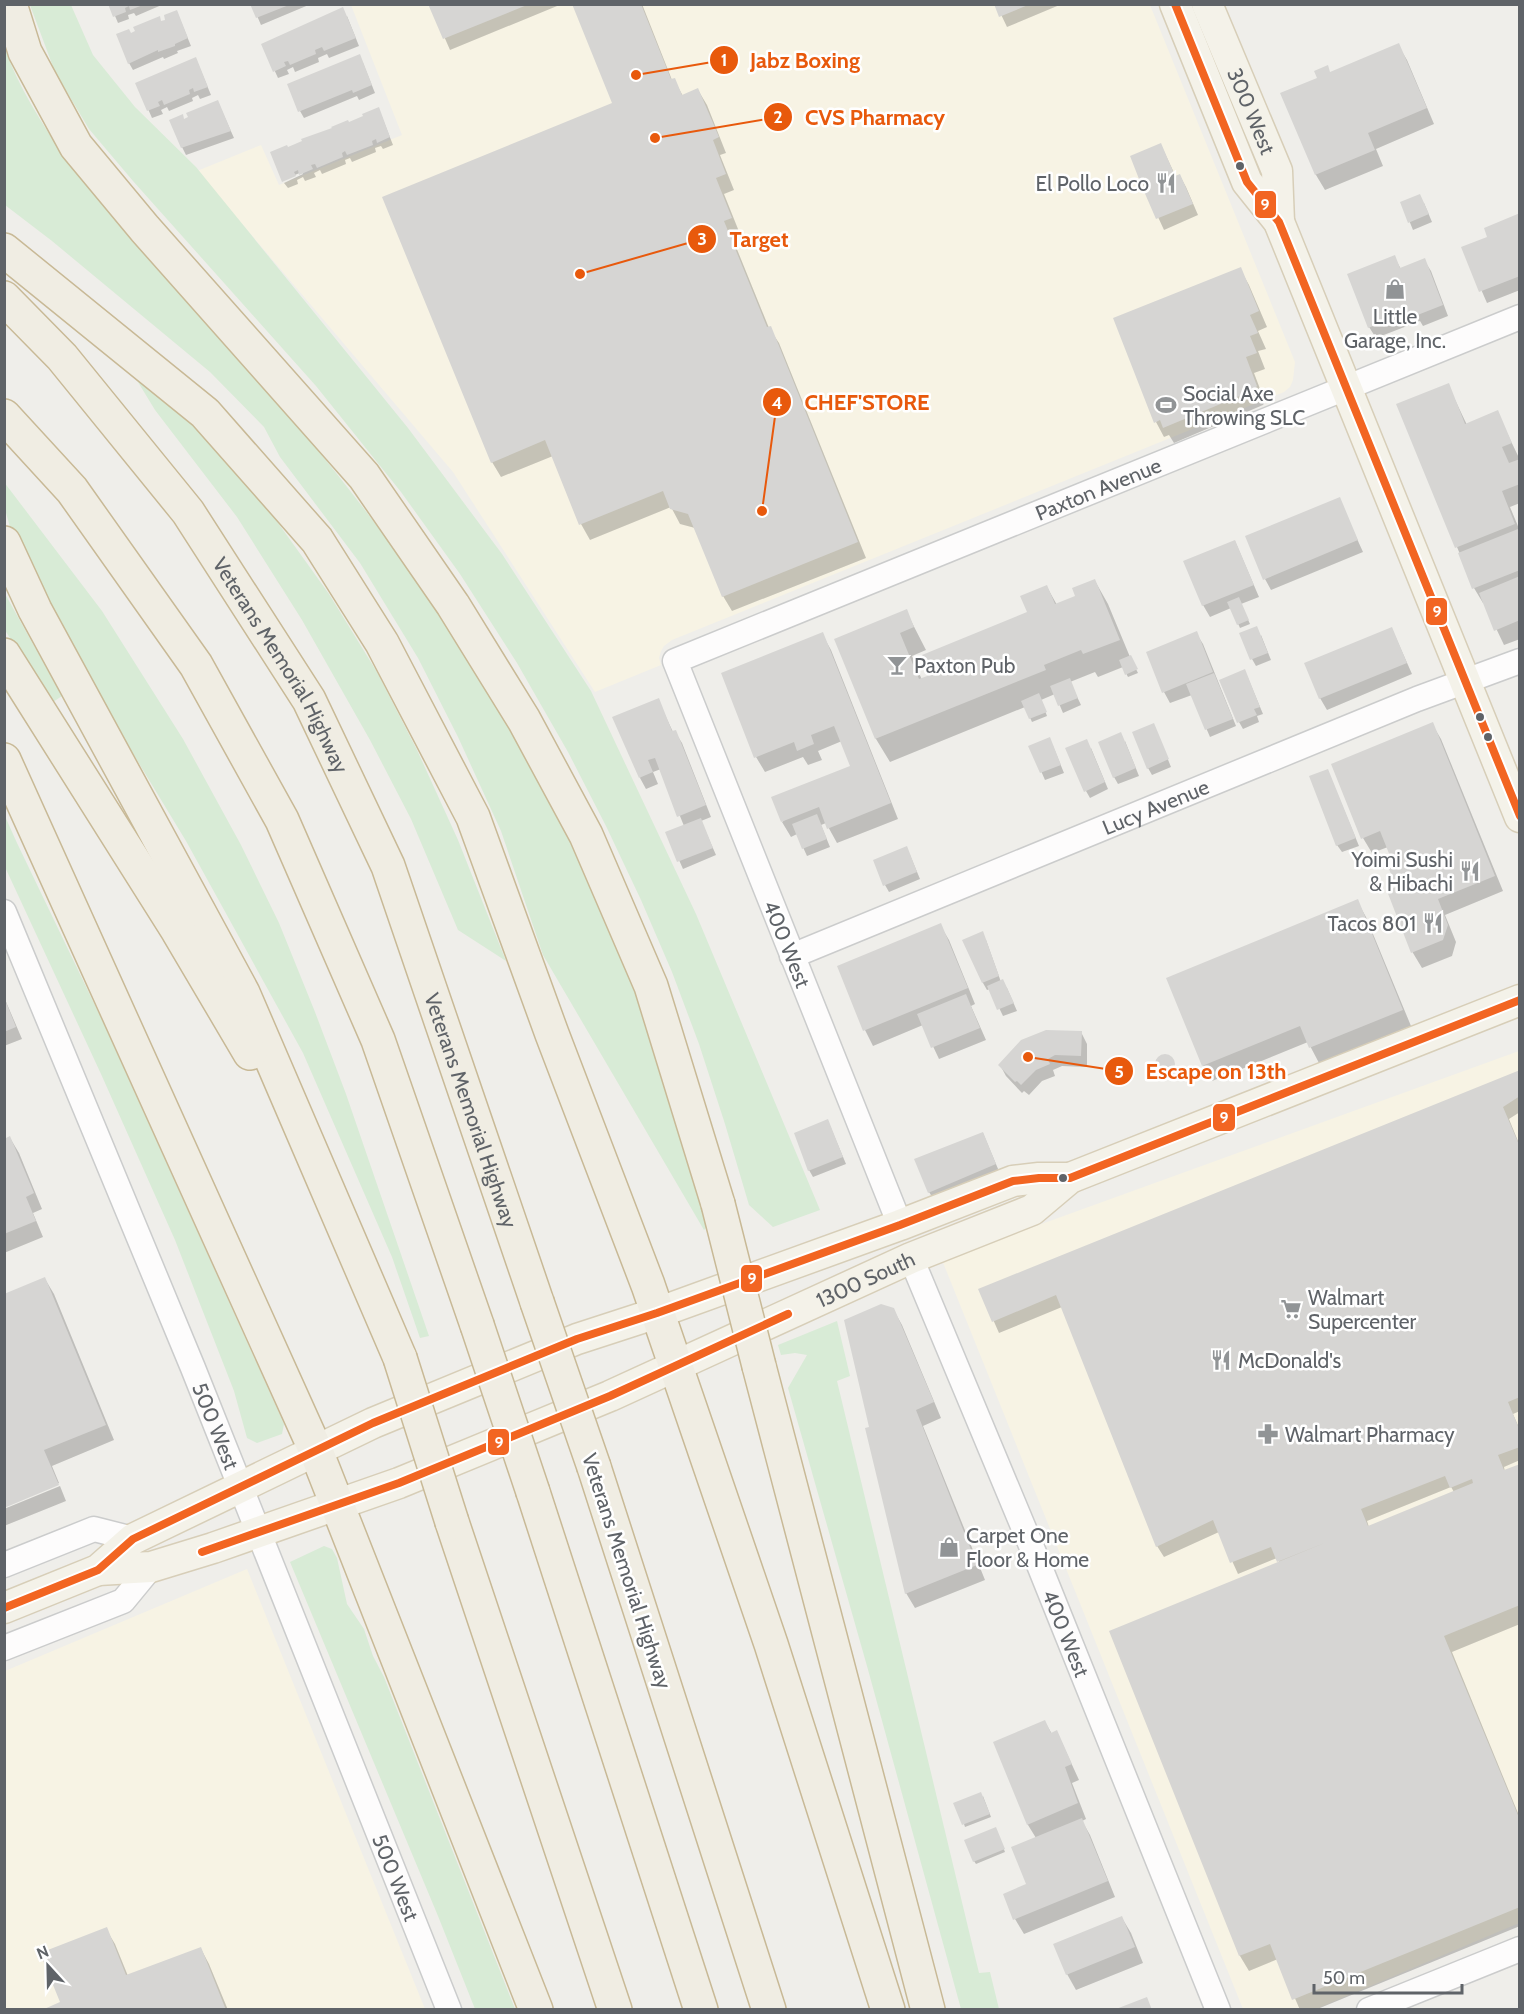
<svg xmlns="http://www.w3.org/2000/svg" width="1524" height="2014" font-family="Cabin,sans-serif">
<rect width="100%" height="100%" fill="#efeeea"/>
<path fill="#f7f3e4" d="M351,5H1150L1295,362L1293,380L1290,387L1284,392L672,640L664,646L661,651L659,658L661,665L595,692L453,472L197,171L261,145L279,185L402,135Z
M1519,1051V1923L1316,2009H1243L942,1260Z
M247,1569L425,2009L5,2010V1671Z"/>
<path fill="#d8ebd6" d="M30,5H71L93,55L135,107L196,167L408,428L502,554L591,691L696,914L820,1210L773,1227L749,1205L725,1124L699,1044L672,972L641,900L606,826L568,752L517,663L460,574L401,492L316,386L133,181L89,129L55,72Z
M4,46C18,87 42,123 65,158C166,274 271,387 365,510C434,600 498,703 552,803C623,935 665,1080 712,1222L704,1230L543,955L501,831L458,737L418,658L360,563L280,457L264,427L210,372L52,241L5,205Z
M127,364L169,392L253,488L329,594L377,672L417,750L458,840L506,961L458,930L411,819L370,740L302,620L237,517L155,410Z
M4,482L102,611L183,739L241,845L279,923L315,1012L346,1094L429,1336L420,1338L392,1257L303,1053L186,841L83,671L11,531L5,509Z
M4,592L62,696L50,704L5,630Z
M4,814L17,843L103,1022L284,1424L282,1434L257,1443L247,1438L234,1391L175,1240L101,1074L5,867Z
M837,1321L850,1376L837,1381L979,1973L990,1972L999,2009H961L867,1666L788,1388L807,1355L795,1353L781,1355L778,1345Z
M324,1546L332,1549L337,1558L347,1604L364,1629L373,1656L384,1677L515,2009H475L438,1916L290,1562Z"/>
<path fill="#0003" fill-rule="evenodd" d="M110,4H164L136,16L134,13L128,15L129,19L118,23Z
M252,4H311L261,25Z
M430,4H562L450,50Z
M574,4H642L672,80H674L683,96L698,90L707,105L726,153L720,155L734,190L724,194L740,234L732,237L769,328L779,343L866,558L732,611L723,596L695,528L680,524L671,507L590,540L581,524L553,456L501,477L492,462L614,104Z
M996,4H1062L1007,27Z
M177,12L191,46L177,51L178,53L164,59L163,57L133,70L129,63L131,34L162,23Z
M347,16L359,46L329,58L327,54L318,58L319,62L295,72L293,67L287,70L289,74L278,78L263,45Z
M1398,45L1407,60L1434,124L1376,149L1383,166L1325,190L1316,175L1282,94Z
M196,59L211,95L200,99L198,95L192,98L193,101L169,111L167,107L161,110L163,114L152,118L137,84Z
M363,63L375,93L359,100L357,96L304,118L300,111Z
M218,102L234,138L186,155L182,147L184,120Z
M382,117L393,145L383,149L381,146L375,148L376,152L352,162L350,158L345,160L346,164L322,174L320,170L314,173L316,177L305,181L303,177L297,180L298,184L288,188L284,183L303,174L302,172L283,180L287,148L349,124Z
M1161,145L1176,177L1180,176L1186,187L1198,215L1164,230L1140,178Z
M1402,203H1424L1432,222L1413,230Z
M1520,215V290L1487,303L1463,248L1489,237Z
M1394,257L1401,269L1424,260L1431,271L1448,316L1423,326L1420,321L1376,338L1369,327Z
M1240,269L1249,285L1267,327L1258,331L1266,349L1258,351L1265,369L1254,373L1265,402L1263,405L1174,443L1169,435L1164,437L1156,422Z
M1448,385L1467,425L1497,412L1520,460V503L1510,507L1520,531V639L1504,645L1484,603H1483L1474,588L1457,547Z
M1339,499L1363,552L1271,590L1265,579Z
M1235,541L1259,597L1241,604L1250,624L1240,628L1231,608L1210,617L1203,605Z
M1095,581L1108,604L1130,657L1138,673L1128,677L1123,667L1098,677L1095,672L1070,682L1081,705L1063,713L1055,694L1041,700L1047,716L1032,722L1025,707L890,762L876,739L836,640L906,611L926,650L912,656L922,680L932,676L1029,613L1047,587L1057,605L1077,597Z
M1392,629L1412,674L1327,710L1320,698Z
M1196,633L1203,644L1236,726L1210,737L1192,695L1170,703L1164,692Z
M822,634L831,650L898,819L837,843L826,823L821,825L830,847L807,856L797,834L791,837L782,822L852,766L842,741L818,751L822,760L808,765L803,757L765,772L756,757Z
M1261,635L1271,660L1256,666L1252,659Z
M1248,678L1263,714L1257,716L1259,722L1243,729L1239,722Z
M658,700L673,732H675L682,743L711,817L701,821L716,855L683,869L667,833L684,826L661,769L653,772L658,784L646,789L640,778Z
M1432,724L1441,739L1503,891L1445,915L1456,942L1452,956L1422,968L1413,953L1388,892L1398,888L1396,867L1388,847L1372,853L1363,838Z
M1154,725L1171,767L1152,775L1148,768Z
M1125,741L1139,776L1118,784L1114,777Z
M1030,746H1053L1064,773L1045,780Z
M1091,748L1108,789L1090,798L1086,791Z
M1328,771L1359,846L1342,852L1337,845Z
M910,855L920,879L889,892L885,885Z
M1357,901L1366,917L1411,1026L1319,1063L1308,1042L1212,1081L1203,1065Z
M940,925L949,940L975,1004L971,1006L986,1040L939,1059L923,1025L873,1046L865,1030L839,967Z
M986,940L1001,982L1007,988L1017,1011L1003,1016L990,989L987,990L983,983L964,941Z
M4,997L22,1039L4,1046Z
M1081,1032L1087,1044V1067L1062,1066L1053,1070L1055,1076L1042,1081L1029,1095L1024,1091L1022,1093L1006,1076L1000,1065Z
M1167,1055L1170,1057L1176,1070L1174,1073L1165,1077L1162,1076L1156,1062L1157,1059Z
M1520,1072V1112L1509,1119L1520,1146V1411L1513,1414L1520,1430V1460L1504,1467L1505,1472L1520,1466V1624L1452,1652L1520,1818V1926L1315,2010H1300L1278,1959L1249,1971L1240,1956L1111,1632L1280,1563L1277,1558L1238,1574L1219,1532L1164,1557L1157,1546L1062,1307L999,1333L980,1290ZM1451,1487L1454,1492L1369,1527L1367,1521Z
M828,1121L846,1164L813,1177L809,1170Z
M983,1133L1001,1176L936,1203L929,1192Z
M10,1138L19,1153L42,1209L33,1213L43,1237L4,1253V1140Z
M45,1279L54,1294L114,1440L52,1466L59,1483L4,1506Z
M893,1309L902,1325L941,1418L923,1426L985,1580L915,1608L906,1593L871,1427Z
M60,1486L66,1501L4,1526V1509Z
M1045,1722L1052,1734L1057,1732L1079,1780L1072,1783L1086,1819L1082,1821L1090,1835L1115,1897L1024,1934L1015,1919L1028,1885L1036,1838L1028,1825L995,1742Z
M983,1796L991,1817L965,1827L964,1824Z
M997,1832L1005,1852L976,1864L974,1861Z
M1122,1918L1131,1933L1143,1963L1076,1990L1067,1974Z
M106,1929L115,1944L128,1976L201,1949L209,1964L228,2010H46L62,2003Z"/>
<path fill="#d6d5d3" fill-rule="evenodd" d="M108,4H143V5L130,10L129,6L125,8L126,12L113,17Z
M250,4H289V5L256,18Z
M428,4H527V5L443,39Z
M572,4H641L671,79L675,78L682,95L698,88L719,137L713,140L726,174L716,178L732,218L724,221L767,327L771,326L858,542L722,597L688,514L670,509L663,491L579,525L545,440L491,463L382,197L612,103Z
M994,4H1028V5L999,17Z
M343,7L356,38L324,51L322,47L315,50L316,54L290,65L288,61L284,62L286,66L273,72L261,44Z
M177,10L188,38L175,44V46L158,52V50L128,64L116,34L129,29L131,33L135,31L133,27L160,16L161,21L165,20L164,15Z
M1399,43L1427,108L1368,133L1375,150L1315,175L1280,93L1317,78L1314,71L1328,65L1330,72Z
M360,54L372,85L353,93L352,90L298,112L287,84Z
M196,57L208,87L194,92L193,88L189,90L190,94L164,105L162,100L158,102L160,106L147,111L135,83Z
M218,100L231,131L181,148L169,120L183,114L184,119L188,117L186,113Z
M379,107L390,137L377,143L376,139L372,141L373,145L347,155L345,151L342,153L343,157L317,168L315,164L311,165L313,169L299,175L298,170L294,172L296,176L282,182L270,152L287,145L288,147L302,141L301,139L332,128L331,127L348,120L349,122L363,116L362,114Z
M1161,143L1175,176L1180,174L1193,204L1156,219L1143,189L1149,187L1145,177L1139,179L1130,156Z
M1420,194L1429,214L1408,223L1400,202Z
M1520,213V276L1479,292L1461,247L1487,237L1484,228Z
M1395,255L1400,268L1425,258L1443,305L1415,316L1413,310L1368,328L1347,274Z
M1241,267L1259,311L1250,315L1258,333L1250,336L1257,353L1246,357L1257,386L1254,390L1163,428L1160,420L1154,423L1113,318Z
M1449,383L1465,424L1498,410L1512,443L1502,447L1509,463L1520,459V484L1502,491L1515,524L1455,548L1396,404Z
M1340,497L1358,540L1263,580L1245,536Z
M1518,529L1520,570L1472,589L1458,553Z
M1235,540L1254,585L1202,606L1183,561Z
M1520,576V620L1494,631L1479,593Z
M1095,579L1120,640L1083,654L1081,650L1044,665L1046,670L875,739L834,639L907,609L914,627L900,633L919,679L930,675L922,655L1027,612L1020,596L1047,585L1055,604L1075,596L1072,588Z
M1239,597L1249,620L1237,625L1227,602Z
M1257,626L1268,653L1250,660L1239,633Z
M1392,627L1407,663L1319,699L1304,663Z
M1197,631L1213,672L1162,693L1146,652Z
M823,632L891,803L827,829L819,807L781,822L771,797L850,766L834,726L811,735L814,744L797,751L794,742L754,758L721,673Z
M1131,655L1138,669L1125,675L1119,660Z
M1245,669L1260,707L1254,709L1257,715L1237,723L1219,680Z
M1214,673L1233,719L1205,730L1186,684Z
M1070,678L1078,698L1058,706L1050,686Z
M1039,693L1047,712L1029,719L1021,701Z
M659,698L672,731L676,730L706,805L677,817L655,758L648,760L653,772L639,778L612,717Z
M1433,722L1495,876L1438,899L1448,925L1443,940L1411,953L1387,891L1396,887L1389,869L1394,866L1380,831L1361,839L1331,764Z
M1154,723L1169,759L1147,769L1132,732Z
M1121,732L1136,768L1113,778L1098,742Z
M1050,737L1061,765L1040,773L1028,746Z
M1087,739L1105,782L1084,792L1065,748Z
M1328,769L1356,838L1336,846L1309,776Z
M817,814L827,839L802,849L792,824Z
M701,818L713,848L677,862L665,832Z
M907,846L917,872L883,886L873,860Z
M1358,899L1403,1010L1309,1048L1300,1026L1202,1066L1166,978Z
M941,923L968,988L863,1031L837,966Z
M983,931L999,976L982,983L962,940Z
M1003,979L1014,1003L997,1010L987,986Z
M966,994L980,1028L931,1048L917,1014Z
M4,997L16,1027L4,1032Z
M1046,1030L1082,1031L1081,1056L1055,1055L1048,1059L1050,1064L1036,1070L1021,1085L1017,1081L1015,1082L998,1065L1021,1040Z
M1155 1064a10 10 0 1 1 20 0a10 10 0 1 1-20 0Z
M1520,1070V1096L1503,1107L1520,1147V1397L1508,1402L1520,1431V1447L1498,1455L1504,1470L1520,1464V1605L1444,1636L1520,1820V1907L1292,2000L1270,1944L1239,1956L1109,1631L1327,1542L1277,1562L1271,1547L1230,1563L1213,1520L1156,1547L1056,1295L992,1322L978,1289ZM1445,1476L1450,1488L1472,1479L1473,1483L1368,1526L1361,1509Z
M828,1119L843,1157L808,1171L794,1133Z
M983,1132L996,1164L928,1193L914,1159Z
M10,1136L34,1193L26,1197L36,1221L4,1234V1139Z
M45,1277L106,1425L44,1450L59,1485L4,1508V1294Z
M881,1304L894,1308L934,1402L916,1410L977,1565L905,1594L865,1428L869,1427L844,1320Z
M1045,1720L1051,1733L1057,1730L1072,1764L1065,1767L1078,1803L1027,1825L993,1742Z
M981,1792L990,1814L962,1825L953,1803Z
M1082,1818L1108,1881L1013,1920L1003,1894L1026,1884L1011,1847Z
M996,1827L1005,1849L973,1862L964,1840Z
M1122,1916L1135,1947L1066,1975L1053,1944Z
M107,1927L126,1975L201,1947L226,2010H42L60,2002L40,1953Z
M1147,1997L1152,2010H1116V2009Z"/>
<g fill="none" stroke-linecap="round" stroke-linejoin="round">
<g stroke="#cbcccc" stroke-width="27">
<g id="minor">
<path id="s1" d="M4,912L193,1368L449,2010"/>
<path id="s2" d="M792,956L1417,699L1520,661"/>
<path id="s3" d="M900,1225L675,661L1520,317"/>
<path id="s4" d="M911,1258L1035,1555L1218,2010"/>
<path d="M4,1565L94,1529L133,1539"/>
<path d="M4,1648L123,1601L151,1567"/>
<path d="M1369,2010L1520,1949"/>
</g>
</g>
<g stroke="#d7ceb8" stroke-width="33">
<g id="major">
<path d="M1175,4L1247,182L1279,222L1520,817"/>
<path id="s5" d="M1207,4L1277,171L1279,222"/>
<path id="s6" d="M98,1570L151,1567L213,1548L399,1483L610,1396L911,1258L1032,1210L1070,1178L1520,1000"/>
<path d="M4,1608L98,1570L133,1539L373,1423L577,1339L657,1313L900,1225L1013,1181L1039,1178H1070"/>
</g>
</g>
<g stroke="#c8b996" stroke-width="36">
<g id="highway">
<path d="M10,4L25,52L76,146L145,229L364,476L453,605L524,720L586,835L651,986L718,1204"/>
<path d="M4,250L205,413L317,540L382,643L473,817L552,1034L648,1285L771,1644L888,2010"/>
<path id="s7" d="M4,298L62,357L188,512L309,700L388,866L537,1302"/>
<path d="M4,416L72,490L196,665L282,820L378,1040L477,1325"/>
<path d="M4,543L35,610L243,993L400,1358"/>
<path d="M4,655L178,931L250,1053"/>
<path d="M4,760L316,1451L536,2010"/>
<path d="M759,1366L928,2010"/>
<path d="M594,1467L769,2010"/>
<path d="M533,1492L701,2010"/>
<path d="M452,1522L615,2010"/>
</g>
</g>
<use href="#minor" stroke="#fdfcfc" stroke-width="24"/>
<use href="#major" stroke="#f4f2e9" stroke-width="30"/>
<use href="#highway" stroke="#f0ede3" stroke-width="33"/>
<g stroke="#c8b996" stroke-width="36" stroke-linecap="butt">
<path id="highway-bridge" d="M718,1204L759,1366
M537,1302L594,1467
M477,1325L533,1492
M400,1358L452,1522"/>
</g>
<use href="#highway-bridge" stroke="#f0ede3" stroke-width="33"/>
<g stroke="#fff" stroke-width="12">
<path id="bus-1" d="M1175,4L1247,182L1279,222L1520,816
M202,1552L399,1483L610,1396L788,1314
M4,1608L98,1570L133,1539L373,1423L577,1339L657,1313L900,1225L1013,1181L1039,1178H1070L1520,1000"/>
</g>
<use href="#bus-1" stroke="#f26522" stroke-width="8"/>
</g>
<defs>
<g id="restaurant-bare" transform="scale(1.62)"><path d="M-5-6h1v4h1v-4h1v4h1v-4h1v5L-1.5 .5V6h-2V.5L-5-1ZM5-6V6H3V1.5H1.5Q1.5-4 5-6Z" fill="#919496" stroke="#fff" stroke-width="2.5" paint-order="stroke"/></g>
<g id="shop-bare" transform="scale(1.62)"><path d="M-5-2.5h2.3a2.7 3.5 0 0 1 5.4 0H5L5.5 6h-11ZM-1.5-2.5h3a1.5 2.3 0 0 0-3 0Z" fill="#919496" stroke="#fff" stroke-width="2.5" paint-order="stroke"/></g>
<g id="stadium-bare" transform="scale(1.62)"><path d="M0-5a6.5 5 0 1 0 0 10a6.5 5 0 1 0 0-10ZM-3.5-1.8h7v3.6h-7Z" fill="#919496" stroke="#fff" stroke-width="2.5" paint-order="stroke"/></g>
<g id="bar-bare" transform="scale(1.62)"><path d="M-6-5H6L.8 .8V4.5H3.5V6h-7V4.5H-.8V.8Z" fill="#919496" stroke="#fff" stroke-width="2.5" paint-order="stroke"/></g>
<g id="supermarket-bare" transform="scale(1.62)"><path d="M-6-5.5h2.5l.6 2H6L4.5 2H-2.5L-4.4-4H-6ZM-1.5 3.2a1.3 1.3 0 1 0 .1 0ZM3 3.2a1.3 1.3 0 1 0 .1 0Z" fill="#919496" stroke="#fff" stroke-width="2.5" paint-order="stroke"/></g>
<g id="pharmacy-bare" transform="scale(1.62)"><path d="M-2-6h4v4h4v4h-4v4h-4v-4h-4v-4h4Z" fill="#919496" stroke="#fff" stroke-width="2.5" paint-order="stroke"/></g>
</defs>
<g fill-rule="evenodd">
<use href="#restaurant-bare" x="1166" y="183"/>
<use href="#shop-bare" x="1395" y="289"/>
<use href="#stadium-bare" x="1166" y="405"/>
<use href="#bar-bare" x="897" y="665"/>
<use href="#restaurant-bare" x="1470" y="871"/>
<use href="#restaurant-bare" x="1433" y="923"/>
<use href="#supermarket-bare" x="1291" y="1309"/>
<use href="#restaurant-bare" x="1221" y="1360"/>
<use href="#pharmacy-bare" x="1268" y="1434"/>
<use href="#shop-bare" x="949" y="1547"/>
</g>
<g fill="#5f6368" stroke="#fff" stroke-width="2">
<circle cx="1240" cy="166" r="5"/>
<circle cx="1480" cy="717" r="5"/>
<circle cx="1488" cy="737" r="5"/>
<circle cx="1063" cy="1178" r="5"/>
</g>
<g text-anchor="middle" dominant-baseline="central" stroke-width="5" stroke-linejoin="round" paint-order="stroke">
<g font-size="21" fill="#5f6368" stroke="#fff">
<text stroke="none"><textPath href="#s5" startOffset="116">300 West</textPath></text>
<text stroke="none"><textPath href="#s3" startOffset="1064">Paxton Avenue</textPath></text>
<text stroke="none"><textPath href="#s7" startOffset="462">Veterans Memorial Highway</textPath></text>
<text stroke="none"><textPath href="#s2" startOffset="393">Lucy Avenue</textPath></text>
<text transform="translate(787 944) rotate(68)">400 West</text>
<text stroke="none"><textPath href="#s7" startOffset="948">Veterans Memorial Highway</textPath></text>
<text stroke="none"><textPath href="#s6" startOffset="824">1300 South</textPath></text>
<text stroke="none"><textPath href="#s1" startOffset="556">500 West</textPath></text>
<text transform="translate(627 1571) rotate(72)">Veterans Memorial Highway</text>
<text stroke="none"><textPath href="#s4" startOffset="406">400 West</textPath></text>
<text stroke="none"><textPath href="#s1" startOffset="1042">500 West</textPath></text>
</g>
<g font-size="21" fill="#5f6368" stroke="#fff" text-anchor="start">
<text x="1149" y="183" text-anchor="end">El Pollo Loco</text>
<text x="1395" y="316" text-anchor="middle">Little<tspan x="1395" dy="24">Garage, Inc.</tspan></text>
<text x="1183" y="393">Social Axe<tspan x="1183" dy="24">Throwing SLC</tspan></text>
<text x="914" y="665">Paxton Pub</text>
<text x="1453" y="859" text-anchor="end">Yoimi Sushi<tspan x="1453" dy="24">&amp; Hibachi</tspan></text>
<text x="1416" y="923" text-anchor="end">Tacos 801</text>
<text x="1308" y="1297">Walmart<tspan x="1308" dy="24">Supercenter</tspan></text>
<text x="1238" y="1360">McDonald's</text>
<text x="1285" y="1434">Walmart Pharmacy</text>
<text x="966" y="1535">Carpet One<tspan x="966" dy="24">Floor &amp; Home</tspan></text>
</g>
</g>
<path fill="none" stroke="#e8590c" stroke-width="2" d="M636 75L724 60M655 138L778 117M580 274L702 239M762 511L777 402M1028 1057L1119 1071"/>
<g fill="#e8590c" stroke="#fff" stroke-width="2">
<circle cx="636" cy="75" r="6"/>
<circle cx="655" cy="138" r="6"/>
<circle cx="580" cy="274" r="6"/>
<circle cx="762" cy="511" r="6"/>
<circle cx="1028" cy="1057" r="6"/>
<circle cx="724" cy="60" r="15"/>
<circle cx="778" cy="117" r="15"/>
<circle cx="702" cy="239" r="15"/>
<circle cx="777" cy="402" r="15"/>
<circle cx="1119" cy="1071" r="15"/>
</g>
<g font-size="18" text-anchor="middle" font-weight="bold" fill="#fff">
<text x="724" y="66">1</text>
<text x="778" y="123">2</text>
<text x="702" y="245">3</text>
<text x="777" y="409">4</text>
<text x="1119" y="1078">5</text>
</g>
<g font-size="22" text-anchor="middle" font-weight="bold" fill="#e8590c" stroke="#fff" stroke-width="5" stroke-linejoin="round" paint-order="stroke">
<text x="805" y="68">Jabz Boxing</text>
<text x="875" y="125">CVS Pharmacy</text>
<text x="759" y="247">Target</text>
<text x="867" y="410">CHEF'STORE</text>
<text x="1216" y="1079">Escape on 13th</text>
</g>
<g stroke="#fff" stroke-width="2">
<rect x="1254" y="190" width="23" height="29" rx="6" fill="#f26522"/>
<rect x="1425" y="597" width="23" height="29" rx="6" fill="#f26522"/>
<rect x="1212" y="1103" width="24" height="29" rx="6" fill="#f26522"/>
<rect x="740" y="1264" width="23" height="29" rx="6" fill="#f26522"/>
<rect x="487" y="1428" width="23" height="28" rx="6" fill="#f26522"/>
</g>
<g font-size="16" text-anchor="middle" font-weight="bold" fill="#fff">
<text x="1265" y="210">9</text>
<text x="1437" y="617">9</text>
<text x="1224" y="1123">9</text>
<text x="752" y="1284">9</text>
<text x="499" y="1448">9</text>
</g>
<rect width="1524" height="2014" fill="none" stroke="#5f6368" stroke-width="12"/>
<g transform="translate(48 1966) rotate(338)" stroke="#ffffff" stroke-width="4.5" paint-order="stroke">
<path d="M0-4.5L10 22L0 15L-10 22Z" fill="#5f6368"/>
<text y="-9" font-size="16" font-weight="bold" text-anchor="middle" fill="#5f6368">N</text>
</g>
<path d="M1314 1984v9h148v-9" fill="none" stroke="#5f6368" stroke-width="3"/>
<text x="1323" y="1984" font-size="18" fill="#5f6368" stroke="#ffffff" stroke-width="4.5" paint-order="stroke">50 m</text>
</svg>
